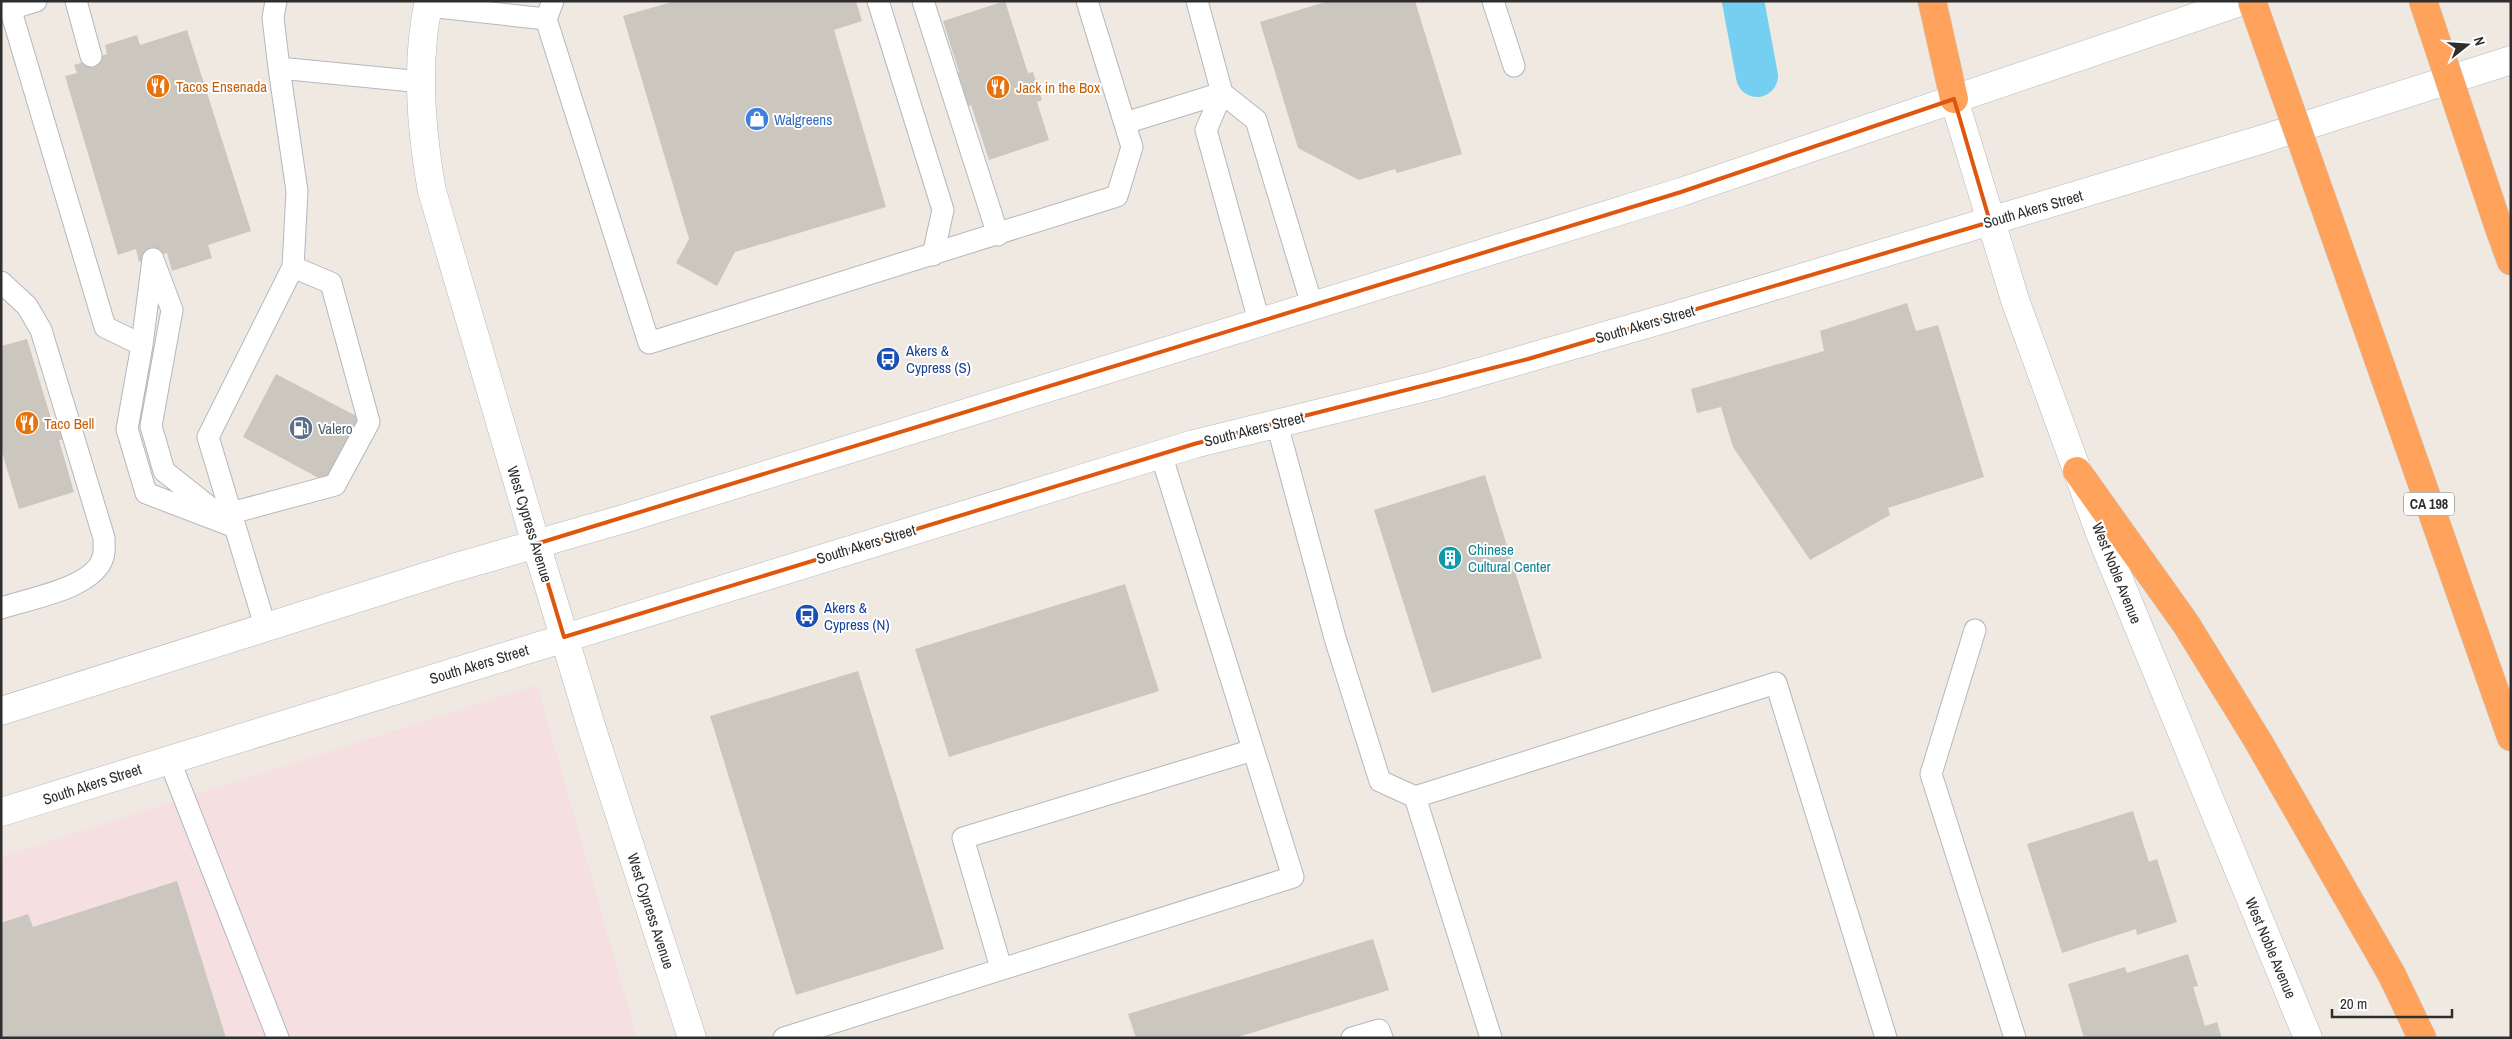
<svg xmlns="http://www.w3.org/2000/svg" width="2512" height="1039" font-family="'Archivo Narrow',sans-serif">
<rect width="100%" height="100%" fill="#efe9e1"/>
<path fill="#f5dfe0" d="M537,685L637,1038H1V857Z"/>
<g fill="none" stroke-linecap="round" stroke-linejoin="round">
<path stroke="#75cff0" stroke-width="42" d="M1743,1L1757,76"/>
</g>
<path fill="#cbc7bf" d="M675,1H856L862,21L834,30L886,207L735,252L717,286L676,263L689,239L623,16Z
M1005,1L1028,73L1033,72L1042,100L1037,102L1049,140L989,160L971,105L964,107L953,75L959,72L943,21Z
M1328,1H1415L1462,154L1397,173L1395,169L1359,180L1298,148L1260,22Z
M187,30L251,231L208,245L212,258L172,271L167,253L139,262L136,249L118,255L65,76L77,73L74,65L107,54L105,45L137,35L140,45Z
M1907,303L1916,331L1938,325L1984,477L1888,508L1890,515L1810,560L1733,447L1721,407L1697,413L1691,389L1824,351L1820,331Z
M27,339L53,425L62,422L67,439L59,440L74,492L19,509L1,449V346Z
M276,374L360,418L326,482L243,437Z
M1485,475L1542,658L1432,693L1374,510Z
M1125,584L1159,691L949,757L915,649Z
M858,671L944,949L796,995L710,716Z
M2133,811L2149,862L2157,859L2177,922L2137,935L2136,929L2062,953L2027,844Z
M177,881L226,1038H1V923L28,914L33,927Z
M1373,939L1389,990L1235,1038H1136L1128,1014Z
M2188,954L2198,986L2193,987L2205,1026L2217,1022L2222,1038H2084L2068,984L2125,967L2127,973Z"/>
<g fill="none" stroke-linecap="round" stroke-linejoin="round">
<g stroke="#b4b7c1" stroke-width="23">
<path id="service" d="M8,1L105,327L142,345
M76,1L91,56
M276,1L273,18L279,68
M878,1L943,210L933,255
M923,1L998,235
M1197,1L1222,93L1256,120L1312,305
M1493,1L1514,66
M428,6L546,19L553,1
M10,9L36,1
M546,19L649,343L1117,196L1132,147L1087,1
M1222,93L1206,130L1259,321
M1125,123L1222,93
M153,259L142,345L127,429L146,493L235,527
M154,262L172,310L151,426L164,471L218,514
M1,282L27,306L41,330L104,538C104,544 105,551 103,557C95,588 28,599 1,608
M1277,424L1335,638L1380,781L1415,797L1491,1038
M231,513L335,485L369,422L331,283L293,267
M266,629L208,437L293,267L297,191L279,68L422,82
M1975,630L1931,774L2015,1038
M169,759L278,1038
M1415,797L1776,683L1886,1038
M1001,968L963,838L1253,750
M784,1038L1293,877L1161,454
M1352,1038L1379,1030L1382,1038"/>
</g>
<g stroke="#b4b7c1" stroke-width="29">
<path id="minor" d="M429,1C415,62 421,130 432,191L536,544"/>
</g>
<g stroke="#b4b7c1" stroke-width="29">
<path id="tertiary" d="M536,544L592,729L692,1038"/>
</g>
<g stroke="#b4b7c1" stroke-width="29">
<path id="secondary" d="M1954,99L2015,300L2101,536L2308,1038
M1,711L453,568L630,517L1681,192L2243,1
M1,812L1194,444L1434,385L1671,317L2260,140L2511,60"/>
</g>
<g stroke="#c9c9c9" stroke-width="29">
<path id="motorway" d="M1932,1L1954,99
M2498,225L2511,261
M2347,270L2511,737
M2077,471L2186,624L2258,741L2392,975L2422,1038"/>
</g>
<use href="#service" stroke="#fff" stroke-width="21"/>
<use href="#minor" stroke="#fff" stroke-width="28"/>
<use href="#tertiary" stroke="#fff" stroke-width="28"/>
<use href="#secondary" stroke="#fff" stroke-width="28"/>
<use href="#motorway" stroke="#ffa35c" stroke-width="28"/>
<g stroke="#c9c9c9" stroke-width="29" stroke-linecap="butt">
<path id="motorway-bridge" d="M2252,1L2347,270
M2423,1L2498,225"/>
</g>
<use href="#motorway-bridge" stroke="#ffa35c" stroke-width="28"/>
</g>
<path fill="none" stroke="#df570e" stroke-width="4" stroke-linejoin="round" d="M1954,99L1990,222L1528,359L1194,444L564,637L536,544L1681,192Z"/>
<defs>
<g id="restaurant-disc" transform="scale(1.25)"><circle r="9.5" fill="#e8710a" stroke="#fff"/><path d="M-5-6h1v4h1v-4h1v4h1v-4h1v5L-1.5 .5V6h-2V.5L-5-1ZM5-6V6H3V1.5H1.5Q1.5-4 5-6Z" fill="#fff"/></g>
<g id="shop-disc" transform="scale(1.25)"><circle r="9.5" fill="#3f7fe0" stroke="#fff"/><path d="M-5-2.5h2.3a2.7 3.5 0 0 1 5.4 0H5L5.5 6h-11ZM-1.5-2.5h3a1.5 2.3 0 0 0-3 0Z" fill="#fff"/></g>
<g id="bus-disc" transform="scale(1.25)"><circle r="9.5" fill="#1a4fb4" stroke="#fff"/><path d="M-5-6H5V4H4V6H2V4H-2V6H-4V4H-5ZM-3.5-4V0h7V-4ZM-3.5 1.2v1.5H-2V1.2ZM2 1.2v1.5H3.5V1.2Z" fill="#fff"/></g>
<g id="fuel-disc" transform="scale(1.25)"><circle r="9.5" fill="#5c6f8a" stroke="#fff"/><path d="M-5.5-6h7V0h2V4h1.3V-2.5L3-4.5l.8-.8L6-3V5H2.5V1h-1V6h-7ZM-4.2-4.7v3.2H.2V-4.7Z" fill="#fff"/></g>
<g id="building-disc" transform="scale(1.25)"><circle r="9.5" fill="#0f9aa8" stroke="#fff"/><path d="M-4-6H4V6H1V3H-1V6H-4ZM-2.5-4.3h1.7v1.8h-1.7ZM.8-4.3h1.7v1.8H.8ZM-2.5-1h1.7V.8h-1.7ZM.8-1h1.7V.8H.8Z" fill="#fff"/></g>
</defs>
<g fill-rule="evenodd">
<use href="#restaurant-disc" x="158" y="86"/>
<use href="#restaurant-disc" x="998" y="87"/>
<use href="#shop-disc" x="757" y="119"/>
<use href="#bus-disc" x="888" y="359"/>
<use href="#restaurant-disc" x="27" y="423"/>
<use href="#fuel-disc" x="301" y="428"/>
<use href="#building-disc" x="1450" y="558"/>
<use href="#bus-disc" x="807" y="616"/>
</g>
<g text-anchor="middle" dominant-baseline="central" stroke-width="4" stroke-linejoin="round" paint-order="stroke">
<rect fill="#fff" stroke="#6d6d6d" stroke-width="1" x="2404" y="492.5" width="50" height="23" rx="4"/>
<g font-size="14" font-weight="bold" fill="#2e2e2e">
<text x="2429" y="504">CA 198</text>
</g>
<g font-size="15" fill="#c56008" stroke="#fff" text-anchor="start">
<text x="176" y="86">Tacos Ensenada</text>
<text x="1016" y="87">Jack in the Box</text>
<text x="44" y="423">Taco Bell</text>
</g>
<g font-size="15" fill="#366cbe" stroke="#fff" text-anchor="start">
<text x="774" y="119">Walgreens</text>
</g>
<g font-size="15" fill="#2e2e2e" stroke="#fff">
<text transform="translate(2033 209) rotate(-16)">South Akers Street</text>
<text transform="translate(1645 324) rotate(-16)">South Akers Street</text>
<text transform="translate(1254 429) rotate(-14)">South Akers Street</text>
<text transform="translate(530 524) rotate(73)">West Cypress Avenue</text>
<text transform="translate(866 544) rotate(-17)">South Akers Street</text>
<text transform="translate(2117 573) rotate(68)">West Noble Avenue</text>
<text transform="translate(479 664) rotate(-17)">South Akers Street</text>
<text transform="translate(92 784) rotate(-18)">South Akers Street</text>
<text transform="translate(651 911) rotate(72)">West Cypress Avenue</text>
<text transform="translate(2271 948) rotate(67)">West Noble Avenue</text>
</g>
<g font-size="15" fill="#164399" stroke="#fff" text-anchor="start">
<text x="906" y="350">Akers &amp;<tspan x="906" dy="17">Cypress (S)</tspan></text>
<text x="824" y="607">Akers &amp;<tspan x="824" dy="17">Cypress (N)</tspan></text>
</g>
<g font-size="15" fill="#4e5e75" stroke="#fff" text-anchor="start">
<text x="318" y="428">Valero</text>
</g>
<g font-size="15" fill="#0d838f" stroke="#fff" text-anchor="start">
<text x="1468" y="549">Chinese<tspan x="1468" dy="17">Cultural Center</tspan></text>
</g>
</g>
<rect width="2512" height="1039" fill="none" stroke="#2e2e2e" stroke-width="5"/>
<g transform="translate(2467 45) rotate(73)" stroke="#ffffff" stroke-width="4" paint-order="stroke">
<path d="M0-4L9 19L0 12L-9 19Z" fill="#2e2e2e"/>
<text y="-8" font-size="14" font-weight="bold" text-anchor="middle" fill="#2e2e2e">N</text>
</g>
<path d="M2332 1009v8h120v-8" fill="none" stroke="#2e2e2e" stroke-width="2.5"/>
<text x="2340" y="1009" font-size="15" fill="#2e2e2e" stroke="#ffffff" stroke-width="4" paint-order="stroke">20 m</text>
</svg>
